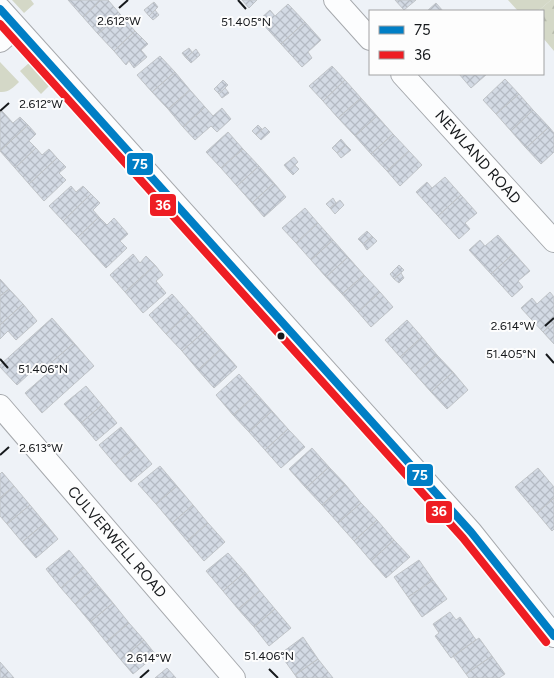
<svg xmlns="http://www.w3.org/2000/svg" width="554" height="678" font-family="Figtree,sans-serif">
<defs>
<pattern id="forest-firs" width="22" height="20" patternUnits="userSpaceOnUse" patternTransform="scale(1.25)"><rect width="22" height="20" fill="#d4d8c7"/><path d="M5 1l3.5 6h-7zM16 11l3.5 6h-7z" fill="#b5b9aa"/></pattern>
<pattern id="building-cross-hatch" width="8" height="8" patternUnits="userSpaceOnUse" patternTransform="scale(1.25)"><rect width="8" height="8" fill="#d3dae4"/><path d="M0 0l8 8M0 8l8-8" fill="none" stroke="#b4bac3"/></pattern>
</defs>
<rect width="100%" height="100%" fill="#eef2f7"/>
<path fill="#d4d8c7" d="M12,0H31L34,4L24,13Z
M508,0H551L538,11H518Z
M38,55L42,60L41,73L49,81V86L41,94L20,71Z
M0,62L19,82C14,87 8,93 0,92Z"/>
<path fill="url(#forest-firs)" d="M551,0H554V51L543,38V11H538Z"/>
<path fill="url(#building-cross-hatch)" stroke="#c0c4c8" d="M68,0H101L83,17Z
M101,0H108L120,14L98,34L83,17Z
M242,0H257L249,8Z
M395,0H416L404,10Z
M154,2L158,7L149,16L144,10Z
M436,3L443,11H427Z
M288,4L305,22L281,44L259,20L270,10L275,16Z
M155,10L159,15L153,20L149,16Z
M120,14L135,31L114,51L98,34Z
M305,22L321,40L308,52L312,58L302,67L281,44Z
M135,31L148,44L141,50L147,57L134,68L129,61L126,65L114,51Z
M189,48L192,52L186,58L182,53Z
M196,49L200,55L191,63L186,58Z
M160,56L175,72L152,92L137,75Z
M332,66L345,80L323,101L309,86Z
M175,72L190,90L168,109L152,92Z
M459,74H487L471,88Z
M505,79L519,94L496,114L483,100Z
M223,80L228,85L219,94L214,89Z
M345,80L361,98L338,118L323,101Z
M225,88L229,93L222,98L219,94Z
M190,90L205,107L183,127L168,109Z
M519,94L533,110L511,131L496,114Z
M361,98L377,116L355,136L338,118Z
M205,107L213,116L222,108L231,119L217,132L211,126L195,140L183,127Z
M533,110L549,127L526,148L511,131Z
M2,111L13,123L20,117L28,125L0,151V113Z
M377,116L393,134L371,154L355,136Z
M28,125L36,134L29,141L36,148L15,168L0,151Z
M258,125L262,129L256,135L252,131Z
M265,127L270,132L261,140L256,135Z
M549,127L554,133V152L541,164L526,148Z
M228,132L243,149L221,168L206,152Z
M393,134L409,151L387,171L371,154Z
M341,139L346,145L337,153L332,148Z
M346,145L351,150L341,158L337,153Z
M36,148L42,155L49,149L57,158L29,184L15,168Z
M243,149L259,166L237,186L221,168Z
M409,151L422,165L400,186L387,171Z
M294,157L298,162L289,171L284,165Z
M57,158L66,167L59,173L66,180L44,201L29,184Z
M295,165L299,169L293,175L289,171Z
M259,166L274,183L252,203L237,186Z
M445,177L461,195L438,216L416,192L427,182L432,188Z
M274,183L286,197L264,217L252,203Z
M71,186L76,192L83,186L91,194L63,221L49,206Z
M91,194L100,203L93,210L99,217L78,237L63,221Z
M461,195L477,213L465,223L470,229L459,239L438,216Z
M333,198L336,203L330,208L326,204Z
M340,200L344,205L335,214L330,208Z
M305,208L318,223L296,243L282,228Z
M99,217L107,225L114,218L128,234L120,241L127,248L106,268L78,237Z
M318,223L333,240L311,260L296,243Z
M367,231L372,236L363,244L358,239Z
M498,235L514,253L491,274L469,250L480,240L485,246Z
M372,236L377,241L367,250L363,244Z
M333,240L348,257L326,277L311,260Z
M514,253L530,271L518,281L523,287L512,297L491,274Z
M133,254L140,263L146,256L155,265L125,292L110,275Z
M348,257L364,275L342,294L326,277Z
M155,265L163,275L156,281L166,293L143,313L125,292Z
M399,265L404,270L394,279L390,274Z
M401,273L404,278L399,283L394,279Z
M364,275L380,292L358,312L342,294Z
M0,279L9,289L0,296Z
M9,289L23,304L0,325V296Z
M380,292L393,307L371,327L358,312Z
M550,292L554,297V322L543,332L521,308L532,298L537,304Z
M172,294L189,313L166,334L149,315Z
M23,304L37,321L16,340L8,331L0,339V325Z
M189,313L205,331L182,351L166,334Z
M52,318L74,343L46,367L42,362L17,385L0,367V365Z
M407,320L422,337L400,357L385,340Z
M554,322V344L543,332Z
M205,331L221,349L198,370L182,351Z
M422,337L437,355L415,374L400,357Z
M74,343L94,366L42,413L25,393L50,371L46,367Z
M221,349L237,367L214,388L198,370Z
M437,355L453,372L431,392L415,374Z
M453,372L468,390L447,409L431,392Z
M239,374L257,394L233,415L216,395Z
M86,386L102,405L81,423L64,404Z
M257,394L272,411L249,432L233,415Z
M102,405L117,423L96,441L81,423Z
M272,411L288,429L265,450L249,432Z
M121,427L137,446L115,464L99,445Z
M288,429L305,447L281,468L265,450Z
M137,446L152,464L131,482L115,464Z
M312,448L329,467L306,488L289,469Z
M160,466L177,486L156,504L138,484Z
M329,467L345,484L322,505L306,488Z
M538,468L554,487V498L537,513L515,487Z
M2,472L14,486L0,498V474Z
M345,484L361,503L338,523L322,505Z
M14,486L30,505L7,524L0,516V498Z
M177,486L193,505L172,523L156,504Z
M554,498V529L552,531L537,513Z
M361,503L377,520L354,541L338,523Z
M30,505L45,523L22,542L7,524Z
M193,505L208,523L187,541L172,523Z
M377,520L394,540L371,561L354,541Z
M45,523L58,539L36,558L22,542Z
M208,523L225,542L204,561L187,541Z
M394,540L410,557L386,578L371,561Z
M69,550L84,568L61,588L46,569Z
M228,553L245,572L223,591L206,571Z
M419,560L433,580L408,597L394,577Z
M84,568L98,585L75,604L61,588Z
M245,572L260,591L238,609L223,591Z
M433,580L447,599L422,617L408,597Z
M98,585L113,603L90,622L75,604Z
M260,591L275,609L254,627L238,609Z
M113,603L129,623L106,642L90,622Z
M275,609L291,628L269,646L254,627Z
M450,612L456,620L460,617L476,640L451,658L435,636L439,633L433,624Z
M129,623L144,640L121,660L106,642Z
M303,637L318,659L295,675L280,654Z
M479,638L492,656L466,674L453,656Z
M144,640L156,655L133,674L121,660Z
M492,656L505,674L499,678H469L466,674Z
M318,659L333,678H297L295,675Z
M0,662L14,678H0Z
M167,668L176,678H155Z"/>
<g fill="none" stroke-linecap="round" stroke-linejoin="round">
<g stroke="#a6a9ad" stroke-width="24">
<path id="street" d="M335,0L370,39
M0,9L471,532L554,636
M0,41L16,27
M402,74L554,241
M0,406L234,678"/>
</g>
<use href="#street" stroke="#fcfdfe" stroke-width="22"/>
<g stroke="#fdfdfd" stroke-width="11">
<path id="bus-1" d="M0,9L471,532L554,636"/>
</g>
<g stroke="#fdfdfd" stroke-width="11">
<path id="bus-2" d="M0,24L463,538L546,642"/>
</g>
<use href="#bus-1" stroke="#007ec5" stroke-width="8"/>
<use href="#bus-2" stroke="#ee1d23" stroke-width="8"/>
</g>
<path fill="none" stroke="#16191c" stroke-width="2" d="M238,0L246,9M119,8L128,0M0,111L9,103M545,326L554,318M546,354L554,363M0,359L8,368M0,455L9,447M269,669L278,678M140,678L149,670"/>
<circle fill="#16191c" stroke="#fdfdfd" stroke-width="2" cx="281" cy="336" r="4.5"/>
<g text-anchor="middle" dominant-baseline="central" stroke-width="4" stroke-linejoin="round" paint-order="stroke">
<g font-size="15" fill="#16191c" stroke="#fdfdfd">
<text transform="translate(478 157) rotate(48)">NEWLAND ROAD</text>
<text transform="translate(117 542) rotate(49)">CULVERWELL ROAD</text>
</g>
</g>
<g font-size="12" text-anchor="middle" fill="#16191c" stroke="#fdfdfd" stroke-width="4" stroke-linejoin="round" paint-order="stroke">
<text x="119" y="25">2.612°W</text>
<text x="246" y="26">51.405°N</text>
<text x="41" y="108">2.612°W</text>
<text x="513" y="330">2.614°W</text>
<text x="511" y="358">51.405°N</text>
<text x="43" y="373">51.406°N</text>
<text x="41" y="452">2.613°W</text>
<text x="269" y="660">51.406°N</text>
<text x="149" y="662">2.614°W</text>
</g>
<g stroke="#fdfdfd" stroke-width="2">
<rect x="126" y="152" width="28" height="24" rx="5" fill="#007ec5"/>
<rect x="149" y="193" width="28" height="24" rx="5" fill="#ee1d23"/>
<rect x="406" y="463" width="28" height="24" rx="5" fill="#007ec5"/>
<rect x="425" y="500" width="28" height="24" rx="5" fill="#ee1d23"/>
</g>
<g font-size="14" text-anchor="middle" font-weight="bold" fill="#fff">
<text x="140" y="169">75</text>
<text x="163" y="210">36</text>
<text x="420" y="480">75</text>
<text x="439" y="516">36</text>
</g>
<rect x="369" y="10" width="175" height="65" fill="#fdfdfd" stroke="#a1a2a3"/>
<rect x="379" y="26" width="25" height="8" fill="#007ec5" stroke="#a1a2a3"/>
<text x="414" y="35" font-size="15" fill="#16191c">75</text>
<rect x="379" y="51" width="25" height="8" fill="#ee1d23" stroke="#a1a2a3"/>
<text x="414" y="60" font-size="15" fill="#16191c">36</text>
</svg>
